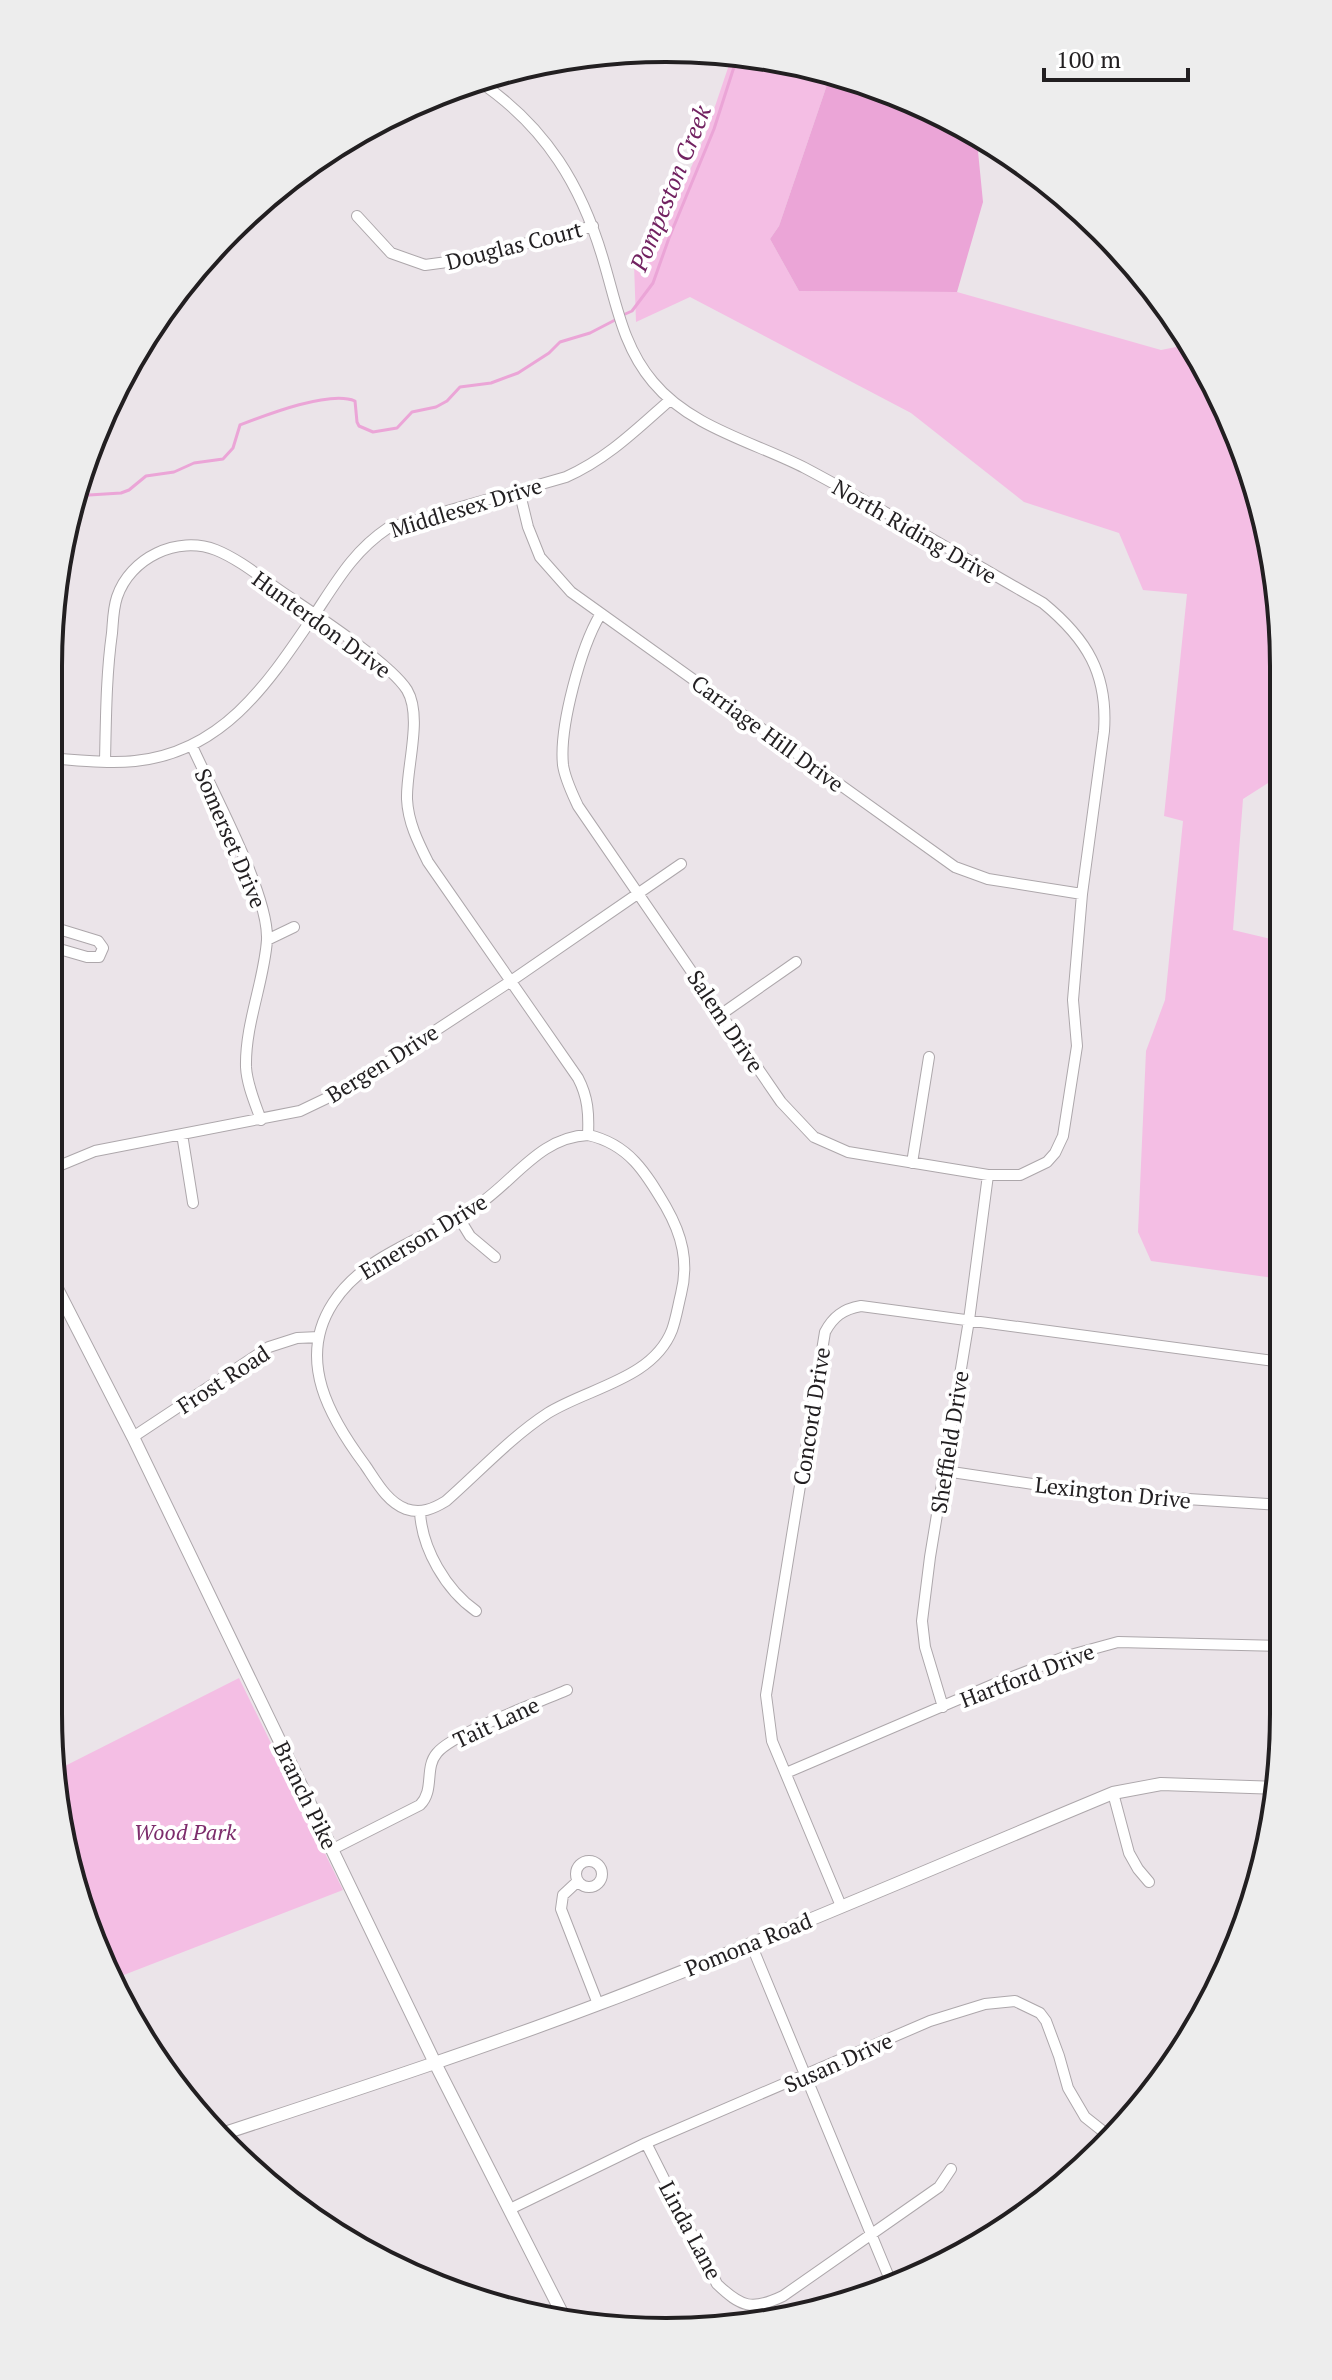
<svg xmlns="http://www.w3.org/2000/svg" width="1332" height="2380" font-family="'PT Serif',serif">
<rect width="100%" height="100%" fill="#ebe4e9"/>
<path fill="#f4bee4" d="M733,53H747L831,73L779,226L770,239L799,291L957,292L1161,350L1191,344L1251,467L1279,586V776L1243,799L1233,930L1280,941L1281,1279L1151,1261L1138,1232L1146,1051L1165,1000L1183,821L1164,816L1187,594L1143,590L1119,533L1024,502L911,413L690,297L636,322L634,264L654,253L706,133Z
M239,1678L343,1890L116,1978L81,1912L57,1770Z"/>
<path fill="#eba5d7" d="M831,73L865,81L976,131L983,202L957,292L799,291L770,239L779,226Z"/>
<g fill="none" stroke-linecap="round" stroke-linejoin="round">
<path stroke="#eba5d7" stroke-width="3" d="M623,315L632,311L653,283L669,238L714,129L733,70L742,53
M73,496L121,493L129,490L146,476L174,472L194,463L223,459L233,448L240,425C266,415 330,390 355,401L357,422L359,426L373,432L397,428L412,412L436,407L447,401L460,387L491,383L518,373L549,353L560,342L590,333L617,319"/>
<g stroke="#ada7ab" stroke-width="12">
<path id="minor" d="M477,80C546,126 583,187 605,266C617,307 624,348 653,382C690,427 754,442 805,468C886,511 964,558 1043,603C1087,639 1108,674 1104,731L1082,894L1073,1000L1077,1046L1063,1136L1055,1153L1047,1162L1020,1175H988L848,1152L814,1137L781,1102L578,806C572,793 565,779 563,765C559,727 581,647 600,615
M357,216L391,253L425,265L462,260L593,226
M519,490L528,527L540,557L571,592L955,867L988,879L1082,894
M192,746C212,791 269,894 267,940C264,982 245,1024 246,1067C247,1085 255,1103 261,1120
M49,758C77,760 107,764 135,761C225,752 270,680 317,611C338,579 355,550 388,528L566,477C607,459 637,429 670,400
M105,761C106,719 106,676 112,633C113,622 113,609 117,597C130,558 177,535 216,550C241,560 265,581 288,596C316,615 391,664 407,690C423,717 406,768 407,799C408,822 418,842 428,862L578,1078C588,1097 589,1114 588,1135
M267,940L294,927
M49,946L87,957H99L103,948L98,941L49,926
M723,1013L796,962
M182,1134L193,1203
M588,1135C629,1144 646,1173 666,1207C682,1235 689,1262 681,1294C678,1306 676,1319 672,1330C653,1379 588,1388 548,1413C511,1437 479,1472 446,1501C433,1509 421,1514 406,1509C387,1502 376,1481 365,1465C330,1418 296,1360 333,1303C366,1252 429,1239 478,1205C515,1180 540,1137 588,1135Z
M912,1163L929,1057
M49,1170L95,1151L300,1111L348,1088L511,981L681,864
M459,1218L470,1236L495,1257
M133,1437L269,1347L297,1338L319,1337
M945,1471L1093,1493L1282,1505
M420,1512C422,1549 446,1590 476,1611
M943,1707L925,1647L922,1621L930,1557L969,1320L988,1175
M786,1773L999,1682L1067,1656L1118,1642L1282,1646
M1113,1793L1129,1853L1138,1869L1149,1882
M333,1849L420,1805C435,1790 424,1768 437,1753C453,1733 540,1702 567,1690
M576 1874a13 13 0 1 1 26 0a13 13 0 1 1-26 0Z
M578,1881L563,1895L561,1909L598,2004
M841,1906L772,1741L766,1695L825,1332C833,1317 843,1309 861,1306L1281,1362
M751,1944L893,2287
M646,2143L717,2284C741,2307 752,2311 783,2296L939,2187L951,2169
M510,2209L646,2143L930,2021L985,2004L1015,2001L1040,2013L1046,2021L1059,2056L1068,2088L1085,2117L1109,2136"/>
</g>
<g stroke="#ada7ab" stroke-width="14">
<path id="tertiary" d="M49,1273L133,1437L435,2063L564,2317
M222,2134C349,2092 475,2051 599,2004C772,1938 942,1864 1113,1793L1161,1784L1276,1788"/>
</g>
<use href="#minor" stroke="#fff" stroke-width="10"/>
<use href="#tertiary" stroke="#fff" stroke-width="12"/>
</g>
<g text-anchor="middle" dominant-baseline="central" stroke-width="8" stroke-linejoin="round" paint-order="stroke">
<g font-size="22" fill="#221f21" stroke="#fff">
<text transform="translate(514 245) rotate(-14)">Douglas Court</text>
<text transform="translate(466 507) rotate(-17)">Middlesex Drive</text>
<text transform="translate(915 531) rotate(30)">North Riding Drive</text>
<text transform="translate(322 624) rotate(36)">Hunterdon Drive</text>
<text transform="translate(768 733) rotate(36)">Carriage Hill Drive</text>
<text transform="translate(231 838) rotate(67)">Somerset Drive</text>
<text transform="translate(726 1021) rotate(56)">Salem Drive</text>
<text transform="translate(382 1063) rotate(-32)">Bergen Drive</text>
<text transform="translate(423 1236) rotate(-31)">Emerson Drive</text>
<text transform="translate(223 1379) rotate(-33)">Frost Road</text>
<text transform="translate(811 1416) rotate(-81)">Concord Drive</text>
<text transform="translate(949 1442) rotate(-81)">Sheffield Drive</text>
<text transform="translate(1113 1492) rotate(6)">Lexington Drive</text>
<text transform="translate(1027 1675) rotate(-21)">Hartford Drive</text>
<text transform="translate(496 1722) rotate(-25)">Tait Lane</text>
<text transform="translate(306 1795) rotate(64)">Branch Pike</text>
<text transform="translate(748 1944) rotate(-22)">Pomona Road</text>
<text transform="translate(838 2062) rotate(-24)">Susan Drive</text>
<text transform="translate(691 2230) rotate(62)">Linda Lane</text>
</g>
<g font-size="22" font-style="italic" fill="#7d2d6c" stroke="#fff">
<text x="185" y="1831">Wood Park</text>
</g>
<g font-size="24" font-style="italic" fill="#722261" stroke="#fff">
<text transform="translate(670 188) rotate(-68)">Pompeston Creek</text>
</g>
</g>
<path d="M0 0H1332V2380H0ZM666 62H666A604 604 0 0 1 1270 666V1714A604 604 0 0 1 666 2318H666A604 604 0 0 1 62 1714V666A604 604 0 0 1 666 62Z" fill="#ededed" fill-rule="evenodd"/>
<path fill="none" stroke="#221f21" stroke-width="4" d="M666 62H666A604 604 0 0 1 1270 666V1714A604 604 0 0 1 666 2318H666A604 604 0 0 1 62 1714V666A604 604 0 0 1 666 62Z"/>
<path d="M1044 68v12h144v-12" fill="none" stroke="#221f21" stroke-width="4"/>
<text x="1056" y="68" font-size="24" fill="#221f21" stroke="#ffffff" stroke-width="6" paint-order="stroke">100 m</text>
</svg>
